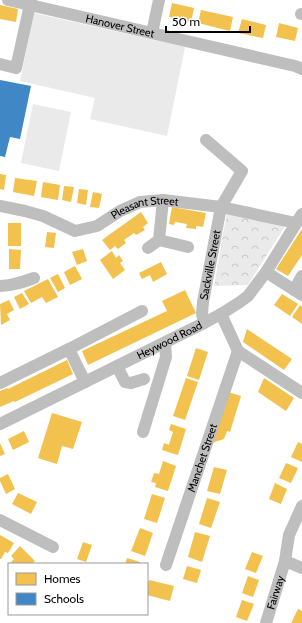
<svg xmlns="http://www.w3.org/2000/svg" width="302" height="623" font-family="Cabin,sans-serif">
<defs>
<pattern id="park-crowns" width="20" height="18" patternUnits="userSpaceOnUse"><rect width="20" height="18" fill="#eaeaea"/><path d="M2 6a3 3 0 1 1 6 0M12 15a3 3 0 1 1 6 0" fill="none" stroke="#c7c7c7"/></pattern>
</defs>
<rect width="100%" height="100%" fill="#fff"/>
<path fill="url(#park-crowns)" d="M227,212L285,226L248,285L214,286Z"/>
<path fill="#eaeaea" d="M34,13L185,47L167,136L90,119L95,98L20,81Z
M33,104L71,112L59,171L21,163Z"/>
<path fill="#f2c14e" d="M172,3L194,8L191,22L169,17Z
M0,5L18,9L16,22L0,19Z
M201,10L233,17L230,31L198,23Z
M242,19L266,25L263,38L238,33Z
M279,23L298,28L295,41L276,37Z
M0,174L6,175L4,190L0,189Z
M15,178L37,181L34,196L13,192Z
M43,182L60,185L58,200L41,197Z
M64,186L74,187L71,202L62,200Z
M79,189L88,190L86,205L77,203Z
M93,192L102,194L99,208L90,207Z
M172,207L206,213L203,227L196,226V229L186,228L187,224L175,222L174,225L169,224Z
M141,212L148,223L143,227L145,230L136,235L134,233L124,240L126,243L118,249L115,246L110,250L102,240Z
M8,223H21V246H8Z
M302,229V255L288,276L276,269Z
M47,232L56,233L54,248L45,247Z
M9,249L21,250L20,269H9Z
M83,249L87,261L77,265L72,252Z
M112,251L116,258L119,255L123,261L120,263L125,270L113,279L100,260Z
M161,262L167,274L153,282L150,275L142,279L139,273Z
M75,266L82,279L70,285L64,272Z
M58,274L65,288L58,292L50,278Z
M48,279L58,297L46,303L42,297L31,303L24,291Z
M185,290L196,313L88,365L82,351L167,311L162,301Z
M22,293L29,304L20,309L14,297Z
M282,294L298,304L290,316L274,305Z
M9,300L14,310L7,314L10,320L1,325L0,304Z
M300,305L302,307V324L292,317Z
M247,329L292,359L284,370L243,342Z
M196,348L208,352L199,380L187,376Z
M67,360L73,374L15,402L14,401L0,407V391L7,388L8,389Z
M186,378L198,382L185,420L173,416Z
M264,378L294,398L286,411L258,392Z
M228,392L241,396L230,432L227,431L224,439L212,443Z
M52,413L82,422L73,449L62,446L57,464L38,458Z
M171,424L186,429L178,455L162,450L164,443L169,445L171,438L173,432L169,430Z
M24,431L29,442L13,450L8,439Z
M298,442L302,444V462L291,457Z
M0,443L5,454L0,456Z
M163,461L176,466L168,491L155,487L156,483L151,482L154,473L159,474Z
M286,463L298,468L291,483L279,478Z
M214,467L227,470L220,494L207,491Z
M8,474L15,489L6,494L0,481V478Z
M275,483L287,489L281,504L269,499Z
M18,493L37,502L31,514L12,504Z
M152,494L165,498L157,523L144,519Z
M207,498L220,502L211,528L199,524Z
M140,528L153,533L145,556L131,551Z
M195,532L210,536L202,562L188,557Z
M0,535L14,543L8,553L5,552L1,559H0Z
M83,542L92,545L86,562L77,559Z
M20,546L35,561L32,564H13L11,562L14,559L11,556Z
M252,552L263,556L256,573L245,569Z
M127,558L140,562V564H125Z
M187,566L201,570L197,583L183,579Z
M248,576L259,580L253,597L242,593Z
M149,580L174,586L170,601L147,595V587Z
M242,600L254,604L247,621L236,617Z
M298,609L302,611V623H291Z"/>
<path fill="#3f88c5" d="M0,80L31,86L20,139L10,137L5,157L0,156Z"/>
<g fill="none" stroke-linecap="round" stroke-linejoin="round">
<g stroke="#bebebe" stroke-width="12">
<path id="s1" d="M8,0L295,66L302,69"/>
<path d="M301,14H302"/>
<path d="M152,33L159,0"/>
<path d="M0,64L16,68L31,0"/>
<path d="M163,200L159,240L188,247"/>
<path id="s2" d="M0,206L25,211L43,216L75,231L97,226L120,211L140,202L163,200L221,207L296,223"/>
<path d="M148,248L159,240"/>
<path d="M266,272L302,295"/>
<path d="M0,286C12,286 23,282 34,278"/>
<path d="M294,290L302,276"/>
<path d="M221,314L238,351L302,393"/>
<path id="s3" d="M204,323L202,314L203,302L221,207L242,171L206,140"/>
<path d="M69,349L85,382"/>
<path d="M117,366L125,382L131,383L144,379"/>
<path d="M0,383L69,349L142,311"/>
<path id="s4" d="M0,424L204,323L221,314L240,302L248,296L266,272L302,214"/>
<path d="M143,432L166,357L165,343"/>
<path d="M0,520L53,547"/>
<path d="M285,561L302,568"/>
<path id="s5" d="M166,565L238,351"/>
<path id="s6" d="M266,623L285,561L289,535L302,506"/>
</g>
</g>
<g text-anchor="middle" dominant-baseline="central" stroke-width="4" stroke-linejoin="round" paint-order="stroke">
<g font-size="11" fill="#000" stroke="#fff">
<text stroke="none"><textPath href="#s1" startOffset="115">Hanover Street</textPath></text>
<text stroke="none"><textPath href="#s2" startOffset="155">Pleasant Street</textPath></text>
<text stroke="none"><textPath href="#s3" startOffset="59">Sackville Street</textPath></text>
<text stroke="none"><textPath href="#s4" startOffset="189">Heywood Road</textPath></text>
<text stroke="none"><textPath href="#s5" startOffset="113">Manchet Street</textPath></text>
<text stroke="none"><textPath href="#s6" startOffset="32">Fairway</textPath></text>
</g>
</g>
<rect x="8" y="563" width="140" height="52" fill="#ffffff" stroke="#999999"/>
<rect x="16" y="573" width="20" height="12" fill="#f2c14e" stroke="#999999"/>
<text x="44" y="583" font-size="12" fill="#000000">Homes</text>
<rect x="16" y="593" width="20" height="12" fill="#3f88c5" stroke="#999999"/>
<text x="44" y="603" font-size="12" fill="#000000">Schools</text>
<path d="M166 26v6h84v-6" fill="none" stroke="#000000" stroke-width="2"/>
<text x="172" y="26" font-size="12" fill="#000000" stroke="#ffffff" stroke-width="3" paint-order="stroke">50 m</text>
</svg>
